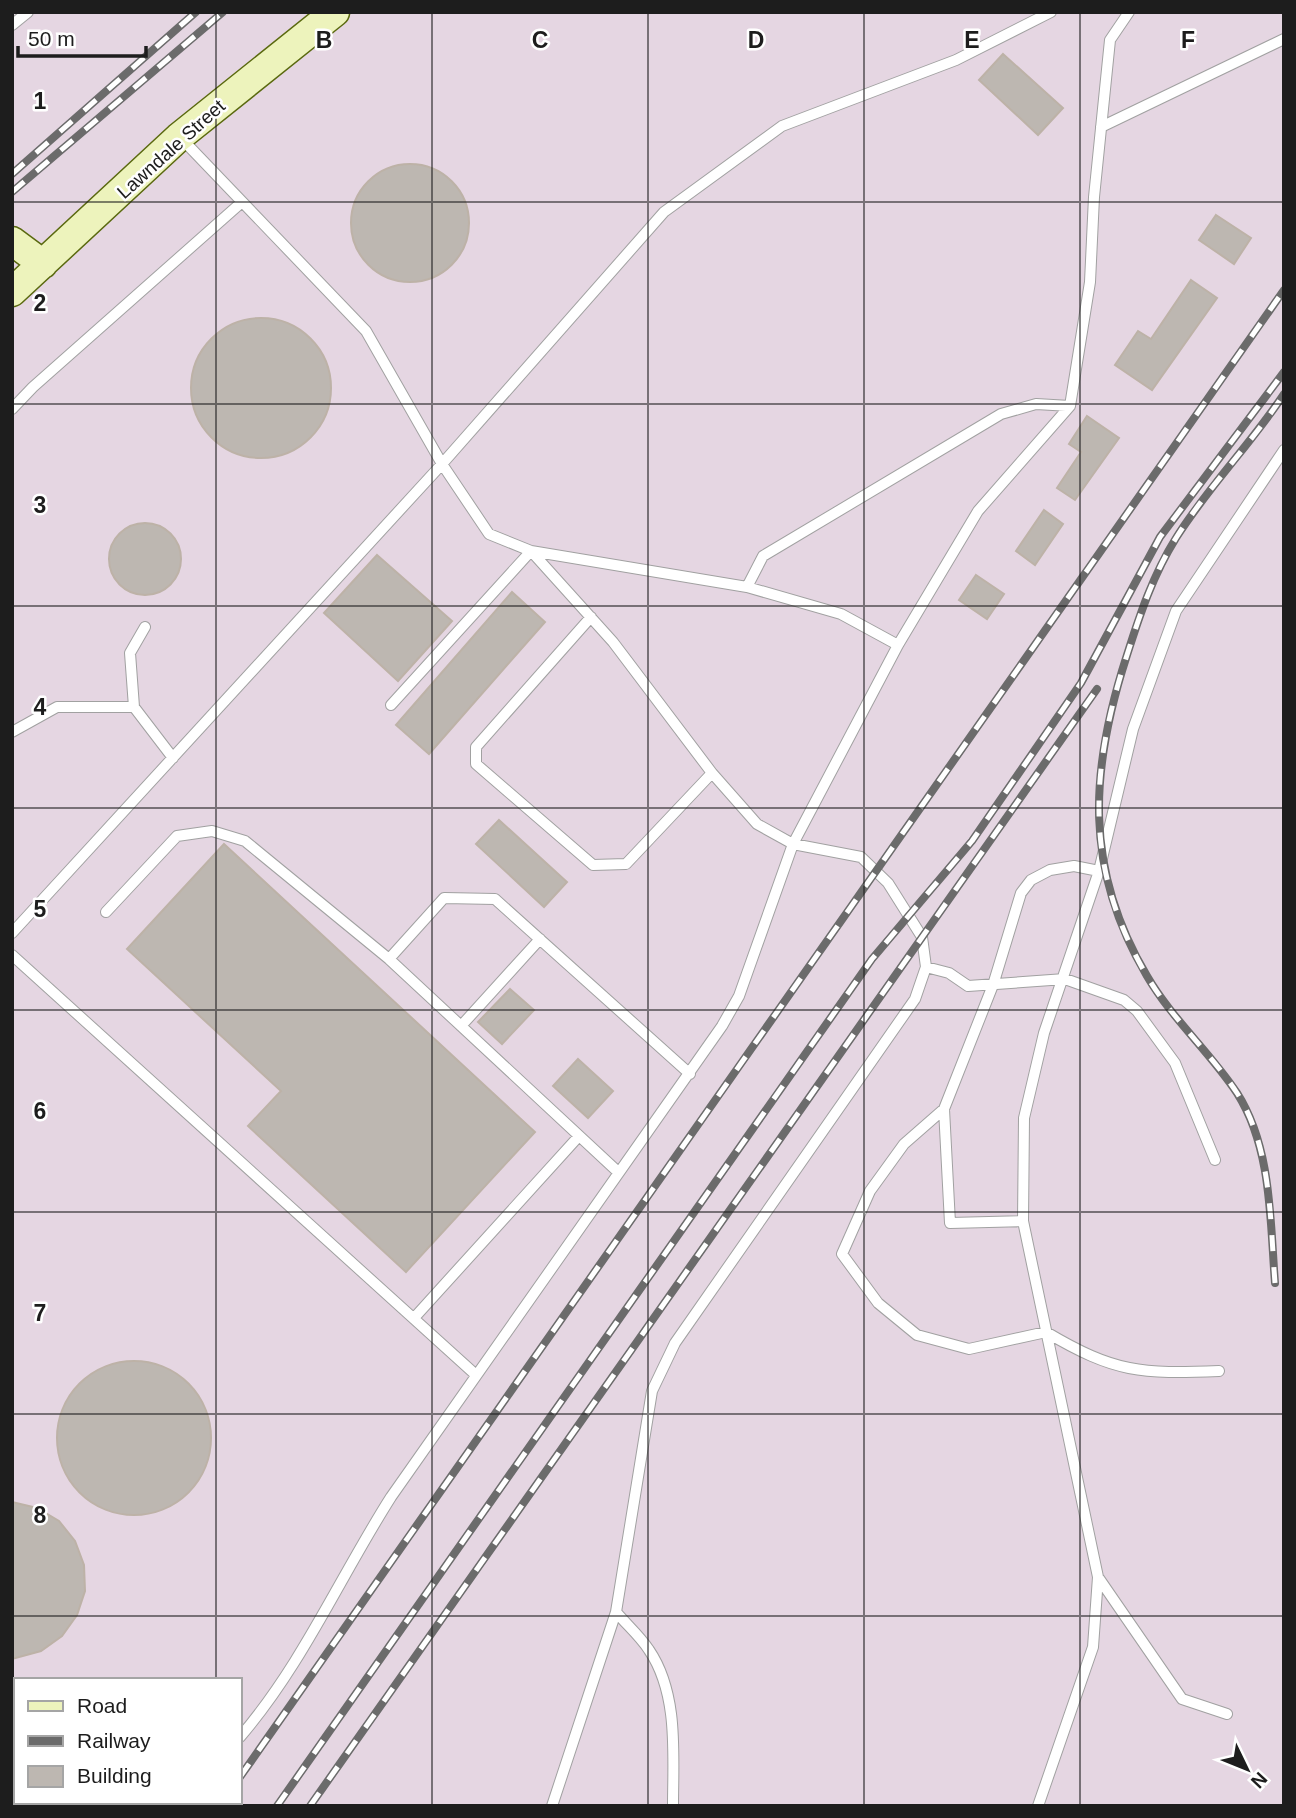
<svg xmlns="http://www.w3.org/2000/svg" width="1296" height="1818" font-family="Helvetica,sans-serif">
<rect width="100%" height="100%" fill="#edeae4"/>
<path fill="#e5d6e2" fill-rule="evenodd" d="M12,12H1284V1806H12ZM16,1680H240V1802H16Z"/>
<path fill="#bdb7b1" stroke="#bdb2a7" stroke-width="2" d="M1003,54L1063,108L1038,135L979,80Z
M351 223a59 59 0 1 1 118 0a59 59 0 1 1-118 0Z
M1216,215L1251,238L1234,264L1199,240Z
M1191,280L1217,298L1152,390L1115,365L1138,331L1151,339Z
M191 388a70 70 0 1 1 140 0a70 70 0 1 1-140 0Z
M1087,416L1119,438L1075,500L1057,488L1081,452L1069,444Z
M1044,510L1063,524L1035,565L1016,551Z
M109 559a36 36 0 1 1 72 0a36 36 0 1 1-72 0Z
M377,555L452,621L398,681L324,613Z
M976,575L1004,594L987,619L959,600Z
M512,592L545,622L429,754L396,725Z
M499,820L567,882L544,907L476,844Z
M224,844L535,1132L406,1272L248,1126L281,1091L127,949Z
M510,989L534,1010L502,1044L478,1022Z
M578,1059L613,1091L588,1118L553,1086Z
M57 1438a77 77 0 1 1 154 0a77 77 0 1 1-154 0Z
M12,1502L37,1508L59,1521L75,1541L84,1565L85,1591L77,1615L62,1636L41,1651L12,1659Z"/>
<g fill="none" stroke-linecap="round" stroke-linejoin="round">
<g stroke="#a1a1a1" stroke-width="12">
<path id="service" d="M12,25L28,12
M1101,127L1284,39
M180,137L366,331L442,464L489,534L531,551L613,642L712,773L757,824L793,844L861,857L888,883L922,937L926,967L915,999L675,1343L652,1391L616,1612L552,1806
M12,409L33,387L242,202
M747,587L763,556L1001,414L1036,404L1070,406
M591,617L476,747V764L593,865L626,864L712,773
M145,627L130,653L134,707L173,758
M391,705L531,551L747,587L841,614L898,645
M12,732L57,707H134
M106,912L177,836L212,831L245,841L389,959L617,1171
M12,933L442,464L664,212L782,126L956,60L1051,12
M12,955L476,1375
M389,959L444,898L495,899L690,1074
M926,967L949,973L968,986L1065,979L1124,1000L1137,1011L1175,1063L1215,1160
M461,1026L540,939
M944,1109L904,1144L870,1191L842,1254L878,1303L917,1335L969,1349L1046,1332C1115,1373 1141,1374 1219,1371
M1023,1221L950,1223L944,1109L993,985L1021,893L1031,880L1050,870L1074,866L1099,871
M414,1318L579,1136
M1098,1577L1182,1699L1227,1714
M616,1612C627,1625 640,1636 649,1650C679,1694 673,1756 673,1806
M240,1737C302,1665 340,1577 391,1497L722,1026L739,996L793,844L898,645L978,511L1070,406L1090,282L1094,197L1110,40L1129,12
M181,1806L184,1802
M1038,1806L1093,1647L1098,1577L1023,1221L1024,1118L1044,1033L1099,871L1133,729L1176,611L1284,450"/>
</g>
<g stroke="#5a690f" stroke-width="31">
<path id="secondary" d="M12,241L43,264
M12,292L179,137L335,12"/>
</g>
<use href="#service" stroke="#fff" stroke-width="10"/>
<use href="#secondary" stroke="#edf3bc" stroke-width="28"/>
<g stroke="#6b6b6b" stroke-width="8">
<path id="rail" d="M12,174L196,12
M12,192L223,12
M1275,1283C1270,1221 1272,1148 1237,1093C1210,1052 1172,1019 1147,976C1083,868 1090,769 1127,655C1140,614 1153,575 1176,538C1208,487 1251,444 1284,394
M240,1777L1284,290
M219,1806L222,1802
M277,1806L872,959L972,841L1081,683L1160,537L1284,372
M310,1806L1097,689"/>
</g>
<use href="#rail" stroke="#fff" stroke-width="5" stroke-dasharray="16" stroke-linecap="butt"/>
</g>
<path fill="none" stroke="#1d1d1d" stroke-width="2" stroke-opacity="0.55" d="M216,12V1680M432,12V1806M648,12V1806M864,12V1806M1080,12V1806M12,202H1284M12,404H1284M12,606H1284M12,808H1284M12,1010H1284M12,1212H1284M12,1414H1284M12,1616H1284M216,1802V1806"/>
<g text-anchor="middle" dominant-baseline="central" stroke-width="5" stroke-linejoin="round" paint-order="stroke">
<g font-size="19" fill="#1d1d1d" stroke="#fff">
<text transform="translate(171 149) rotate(-42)">Lawndale Street</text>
</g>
</g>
<g font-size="23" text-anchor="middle" font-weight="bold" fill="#1d1d1d" stroke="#fff" stroke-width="5" stroke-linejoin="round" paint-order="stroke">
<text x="324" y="48">B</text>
<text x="540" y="48">C</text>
<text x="756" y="48">D</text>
<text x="972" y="48">E</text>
<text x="1188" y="48">F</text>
<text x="40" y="109">1</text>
<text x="40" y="311">2</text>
<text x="40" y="513">3</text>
<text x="40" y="715">4</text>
<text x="40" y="917">5</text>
<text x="40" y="1119">6</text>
<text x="40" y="1321">7</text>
<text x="40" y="1523">8</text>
</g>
<rect width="1296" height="1818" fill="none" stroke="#1d1d1d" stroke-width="28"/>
<rect x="14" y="1678" width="228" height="126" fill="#ffffff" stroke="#a5a5a5" stroke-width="2"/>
<rect x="28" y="1701" width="35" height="10" fill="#edf3bc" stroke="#a5a5a5" stroke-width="2"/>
<text x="77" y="1713" font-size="21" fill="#1d1d1d">Road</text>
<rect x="28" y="1736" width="35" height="10" fill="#6b6b6b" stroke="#a5a5a5" stroke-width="2"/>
<text x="77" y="1748" font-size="21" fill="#1d1d1d">Railway</text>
<rect x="28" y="1766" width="35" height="21" fill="#bdb7b1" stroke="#a5a5a5" stroke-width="2"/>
<text x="77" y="1783" font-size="21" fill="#1d1d1d">Building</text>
<g transform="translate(1247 1769) rotate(133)" stroke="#ffffff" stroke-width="5" paint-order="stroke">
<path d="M0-5L12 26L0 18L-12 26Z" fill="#1d1d1d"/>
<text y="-10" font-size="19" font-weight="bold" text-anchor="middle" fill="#1d1d1d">N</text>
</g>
<path d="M18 46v10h128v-10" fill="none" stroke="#1d1d1d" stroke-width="3.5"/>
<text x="28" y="46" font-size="21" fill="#1d1d1d" stroke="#ffffff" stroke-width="5" paint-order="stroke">50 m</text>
</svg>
